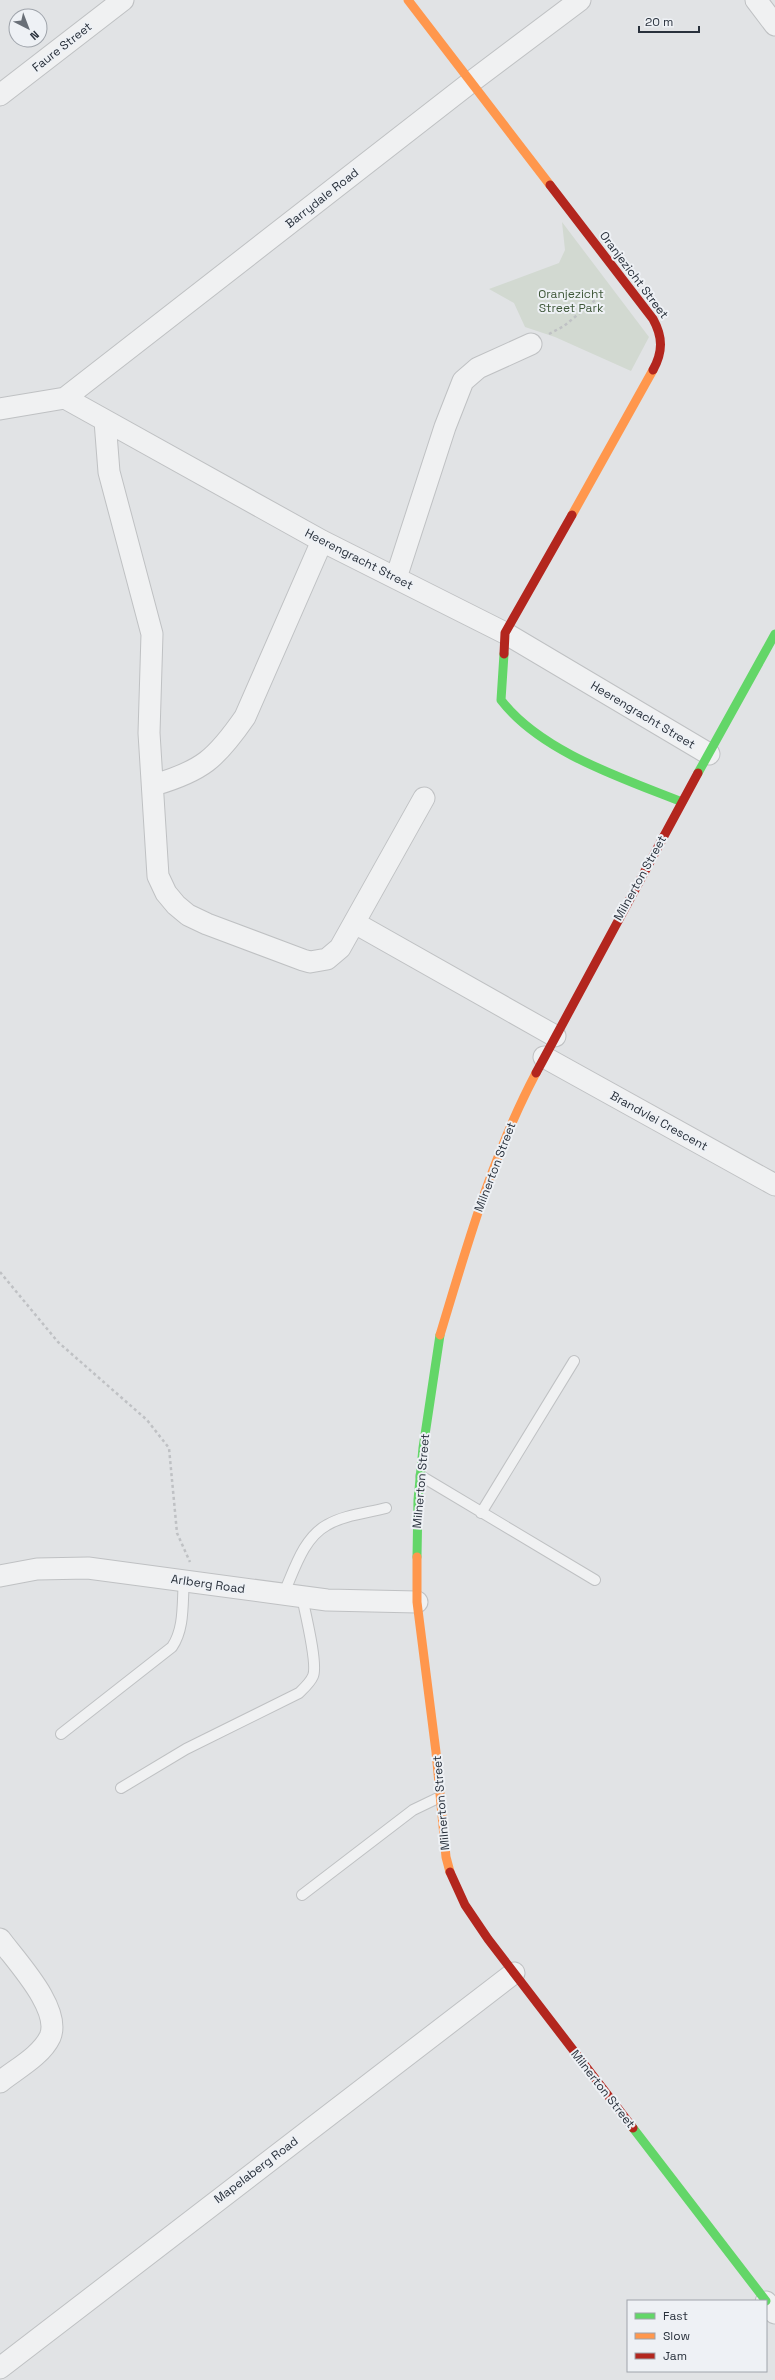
<svg xmlns="http://www.w3.org/2000/svg" width="775" height="2380" font-family="'Space Grotesk',sans-serif">
<rect width="100%" height="100%" fill="#e1e3e5"/>
<path fill="#d2d9d1" d="M562,222L649,337L631,371L555,337L525,327L514,303L489,289L559,263L565,250Z"/>
<g fill="none" stroke-linecap="round" stroke-linejoin="round">
<g stroke="#bfc1c3" stroke-width="12">
<path id="lane" d="M421,1476L595,1580
M481,1513L574,1361
M283,1595C294,1571 303,1538 327,1525C344,1515 367,1513 386,1508
M61,1734L172,1647C185,1628 182,1602 184,1580
M121,1788L186,1749L299,1693C304,1688 310,1683 313,1676C318,1664 305,1612 302,1597
M302,1895L413,1810L440,1797"/>
</g>
<g stroke="#bfc1c3" stroke-width="23">
<path id="street" d="M756,0L775,25
M0,95L123,0
M65,398L471,82L580,0
M0,409L65,398L322,541L505,633L709,754
M105,421L109,472L152,634L149,733L158,876L166,893L176,905L188,915L207,924L303,960L310,962L327,959L340,948L424,798
M396,578L445,427L463,381L478,368L531,344
M154,785C202,771 216,759 245,717L322,541
M355,923L555,1036
M544,1057L775,1185
M0,1576L37,1569L88,1568L327,1600L417,1602
M0,1939C16,1961 62,2009 50,2037C41,2056 16,2069 0,2082
M766,2302L775,2313
M0,2368L514,1973"/>
</g>
<path stroke="#bfc1c4" stroke-width="2.5" stroke-dasharray="3 3" stroke-linecap="butt" d="M549,334L564,326L605,292
M0,1272L58,1342L147,1420L169,1448L177,1533L190,1562"/>
<use href="#lane" stroke="#f0f1f2" stroke-width="10"/>
<use href="#street" stroke="#f0f1f2" stroke-width="21"/>
<path stroke="#63d668" stroke-width="9" d="M504,654L501,700C541,752 622,778 682,802
M698,773L775,634
M417,1557L418,1500L423,1448L440,1335
M633,2128L766,2301"/>
<path stroke="#ff974d" stroke-width="9" d="M408,0L550,185
M572,515L653,370
M440,1335C467,1246 492,1156 536,1073
M417,1557V1602L436,1752L446,1857L450,1872"/>
<path stroke="#b3261e" stroke-width="9" d="M550,185L653,319C663,337 663,352 653,370
M504,654L505,633L572,515
M536,1073L698,773
M450,1872L465,1905L488,1939L633,2128"/>
</g>
<g text-anchor="middle" dominant-baseline="central" stroke-width="4" stroke-linejoin="round" paint-order="stroke">
<g font-size="12" fill="#29313c" stroke="#eef1f5">
<text transform="translate(62 47) rotate(-38)">Faure Street</text>
<text transform="translate(322 198) rotate(-38)">Barrydale Road</text>
<text transform="translate(634 275) rotate(53)">Oranjezicht Street</text>
<text transform="translate(359 559) rotate(27)">Heerengracht Street</text>
<text transform="translate(643 715) rotate(31)">Heerengracht Street</text>
<text transform="translate(640 878) rotate(-61)">Milnerton Street</text>
<text transform="translate(659 1121) rotate(29)">Brandvlei Crescent</text>
<text transform="translate(495 1167) rotate(-69)">Milnerton Street</text>
<text transform="translate(421 1481) rotate(-85)">Milnerton Street</text>
<text transform="translate(208 1584) rotate(8)">Arlberg Road</text>
<text transform="translate(441 1803) rotate(-95)">Milnerton Street</text>
<text transform="translate(603 2089) rotate(52)">Milnerton Street</text>
<text transform="translate(256 2170) rotate(-37)">Mapelaberg Road</text>
</g>
<g font-size="12" fill="#3e5738" stroke="#eef1f5">
<text x="571" y="294">Oranjezicht<tspan x="571" dy="14">Street Park</tspan></text>
</g>
</g>
<rect x="627" y="2300" width="140" height="72" fill="#eef1f5" stroke="#9fa4ab"/>
<rect x="635" y="2313" width="20" height="6" fill="#63d668" stroke="#9fa4ab"/>
<text x="663" y="2320" font-size="12" fill="#29313c">Fast</text>
<rect x="635" y="2333" width="20" height="6" fill="#ff974d" stroke="#9fa4ab"/>
<text x="663" y="2340" font-size="12" fill="#29313c">Slow</text>
<rect x="635" y="2353" width="20" height="6" fill="#b3261e" stroke="#9fa4ab"/>
<text x="663" y="2360" font-size="12" fill="#29313c">Jam</text>
<g transform="translate(28 28) rotate(138)"><circle r="19" fill="#eef1f5" stroke="#9fa4ab"/>
<path d="M0-3L7 15L0 10L-7 15Z" fill="#696f77"/>
<text y="-6" font-size="11" font-weight="bold" text-anchor="middle" fill="#29313c">N</text>
</g>
<path d="M639 26v6h60v-6" fill="none" stroke="#29313c" stroke-width="2"/>
<text x="645" y="26" font-size="12" fill="#29313c" stroke="#eef1f5" stroke-width="3" paint-order="stroke">20 m</text>
</svg>
